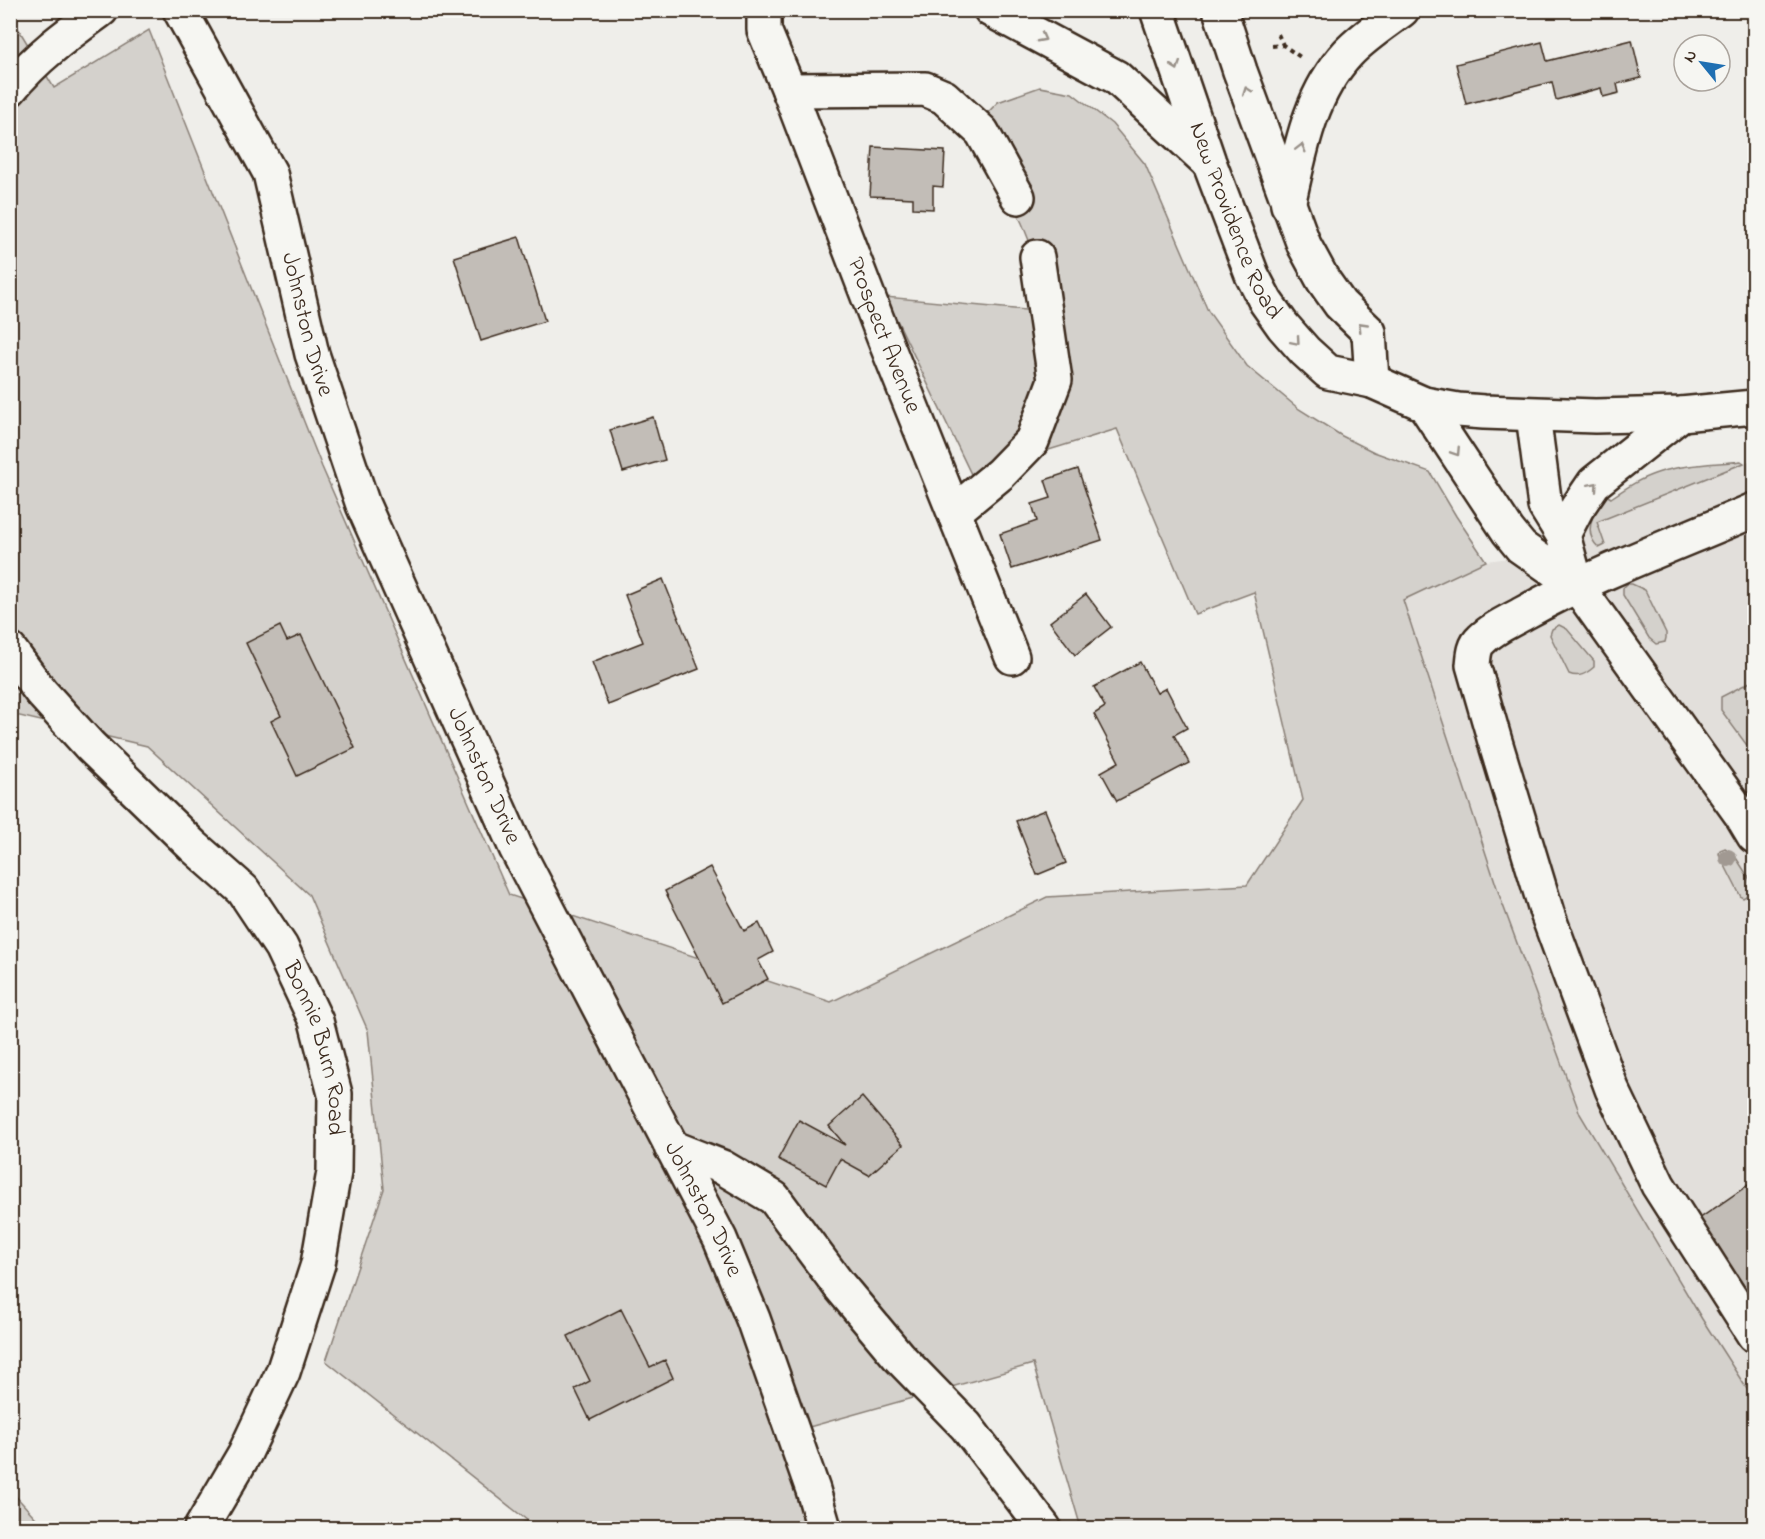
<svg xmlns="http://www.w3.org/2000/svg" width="1765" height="1539" font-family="'Indie Flower',sans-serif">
<rect width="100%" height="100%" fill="#efeeea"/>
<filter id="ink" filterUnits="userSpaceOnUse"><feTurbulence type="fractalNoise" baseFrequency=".0167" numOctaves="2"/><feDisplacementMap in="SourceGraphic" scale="12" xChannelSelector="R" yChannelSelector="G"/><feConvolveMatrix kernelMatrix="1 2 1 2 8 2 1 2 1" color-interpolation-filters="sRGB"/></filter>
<g filter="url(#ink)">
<path fill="#e2dfdb" d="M1754,459V1400L1702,1319L1580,1114L1500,897L1403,600L1486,561L1518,557L1596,522Z"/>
<path fill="#d4d1cc" stroke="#887e75" stroke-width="1.5" d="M10,15L54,88L149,30L322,467L509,895L831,1002L1047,897L1247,885L1303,800L1254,592L1195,614L1117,429L971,474L886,297L1058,313L1022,223L973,128L998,102L1040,87L1072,93L1112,124L1145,164L1208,311L1247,366L1299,409L1342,436L1374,452L1430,472L1456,516L1486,561L1403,600L1500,897L1580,1114L1702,1319L1754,1400V1528H1081L1033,1364L802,1429L831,1528H505L528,1521L326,1361L384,1189L368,1031L309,895L147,746L11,714Z
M1741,461L1744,463L1597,522L1605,545L1599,548C1581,532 1594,510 1606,495L1611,498C1626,488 1641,478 1657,473C1682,464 1715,464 1741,461Z
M1627,584H1632L1645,590L1666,633V638L1665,642L1656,644L1649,638L1623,595V588Z
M1559,625L1567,629L1594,661V667C1586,674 1579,678 1569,674L1550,635L1552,629Z
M1754,680V755L1721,710V697Z
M1725,848L1733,853L1751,881C1752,888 1750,895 1743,898L1741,897L1719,854L1720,850Z
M11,1491L45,1528H11Z"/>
<path fill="#c2bdb7" stroke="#3b2a1e" stroke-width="1.5" d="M1632,40L1641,78L1617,84L1619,93L1603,97L1601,88L1556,100L1552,82L1466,104L1456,64L1542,42L1547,61Z
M873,147L945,151L943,187L933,186V209L913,208V198L870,196Z
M519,237L545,321L481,341L454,257Z
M653,417L665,460L623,472L610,430Z
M1078,469L1102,540L1012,569L1000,534L1037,521L1032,504L1051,498L1045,480Z
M663,579L699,669L608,705L592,662L643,642L625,595Z
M1086,594L1111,627L1075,655L1050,622Z
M280,626L287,641L301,635L355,748L297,776L271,721L281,716L246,643Z
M1140,662L1157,693L1166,688L1187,728L1174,735L1189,763L1117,801L1101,772L1119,762L1094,714L1105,707L1094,687Z
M1045,810L1066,863L1037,875L1016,821Z
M710,867L744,931L759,923L773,952L758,960L768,979L722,1003L665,891Z
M862,1097L903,1145L869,1175L840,1159L826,1185L778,1159L799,1120L845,1145L829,1126Z
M1754,1181V1301L1699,1219Z
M621,1309L650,1367L665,1360L673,1378L590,1420L575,1389L590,1381L568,1336Z"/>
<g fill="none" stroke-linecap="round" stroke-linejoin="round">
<g stroke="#3b2a1e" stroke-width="38">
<g id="minor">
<path id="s1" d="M180,10L270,173L312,354L363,505L516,848L720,1239L753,1319L813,1490L824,1528"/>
<path id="s2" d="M764,10V30L789,90L884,338L1012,657"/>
<path d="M789,90L925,89L944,97L982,132L1018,197"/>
<path d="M1424,404L1508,531L1521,547L1577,586"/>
<path d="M1533,415L1545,506L1563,535L1577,586L1742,816L1754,836"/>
<path d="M1754,510C1678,543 1596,573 1524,613C1510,621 1493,628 1481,640C1474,646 1474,656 1473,665L1494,738L1547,913L1612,1089L1658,1185L1754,1335"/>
<path d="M954,512L1000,474L1032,441L1055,380L1037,257"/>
<path d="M1563,535L1577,508L1594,483L1681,414"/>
<path d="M671,1147L722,1167L774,1198L838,1284L898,1356L966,1426L1044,1528"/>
</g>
</g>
<g stroke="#3b2a1e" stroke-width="38">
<g id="major">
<path d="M991,10L1116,77L1207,161"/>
<path id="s3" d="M1157,10L1209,162L1252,275L1266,302L1283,326L1305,351L1328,372L1372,381L1424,404L1458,410L1484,412L1595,416L1681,414L1754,407"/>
<path d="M1220,10L1240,71L1304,245L1323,280L1340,304L1369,332L1372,381"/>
<path d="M10,89C36,57 68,34 101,10"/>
<path d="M1288,205C1300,152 1309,95 1348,53C1363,37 1383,24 1402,10"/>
<path id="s4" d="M10,650L41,692L90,746L193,846L243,890L281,947L316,1021L335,1094L334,1172L318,1264L283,1372L245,1453L201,1528"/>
</g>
</g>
<path stroke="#3b2a1e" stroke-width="4" stroke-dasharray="4.5 4.5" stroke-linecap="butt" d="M1278,34L1283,45
M1272,46L1283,45L1303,59"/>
<use href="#minor" stroke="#f6f6f2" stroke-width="33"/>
<use href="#major" stroke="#f6f6f2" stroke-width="33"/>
</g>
<circle fill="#a19992" cx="1728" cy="858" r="9"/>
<defs><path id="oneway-chevron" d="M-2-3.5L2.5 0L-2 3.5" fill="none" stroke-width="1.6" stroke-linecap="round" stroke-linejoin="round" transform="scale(1.5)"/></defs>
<g stroke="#989088">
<use href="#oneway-chevron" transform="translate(1042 38) rotate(28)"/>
<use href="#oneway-chevron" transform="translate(1176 66) rotate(71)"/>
<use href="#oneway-chevron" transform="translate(1247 91) rotate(-110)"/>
<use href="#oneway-chevron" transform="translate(1301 148) rotate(-76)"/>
<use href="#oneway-chevron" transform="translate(1362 326) rotate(-134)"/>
<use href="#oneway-chevron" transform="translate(1296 341) rotate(49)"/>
<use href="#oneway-chevron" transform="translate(1456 452) rotate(57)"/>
<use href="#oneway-chevron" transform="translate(1594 486) rotate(-49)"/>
</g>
</g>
<g text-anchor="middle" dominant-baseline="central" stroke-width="4.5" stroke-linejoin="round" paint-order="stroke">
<g font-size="24" fill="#3b2a1e" stroke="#f6f6f2">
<text stroke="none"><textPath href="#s3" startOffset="225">New Providence Road</textPath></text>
<text stroke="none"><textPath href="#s1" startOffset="342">Johnston Drive</textPath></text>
<text stroke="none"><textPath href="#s2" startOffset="348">Prospect Avenue</textPath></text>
<text stroke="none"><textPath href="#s1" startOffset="828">Johnston Drive</textPath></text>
<text stroke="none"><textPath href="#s4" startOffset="512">Bonnie Burn Road</textPath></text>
<text stroke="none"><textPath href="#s1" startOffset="1314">Johnston Drive</textPath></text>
</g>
</g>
<rect width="1765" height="1539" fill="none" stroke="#f6f6f2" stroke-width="36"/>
<rect x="18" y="18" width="1729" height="1503" fill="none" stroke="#3b2a1e" stroke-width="2" filter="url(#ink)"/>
<g transform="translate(1702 63) rotate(300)"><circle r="28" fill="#f6f6f2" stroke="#aba49d" stroke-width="1.5"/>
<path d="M0-4.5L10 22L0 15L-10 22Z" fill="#1f6fb2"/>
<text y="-9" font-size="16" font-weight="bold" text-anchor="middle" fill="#3b2a1e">N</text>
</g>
</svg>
